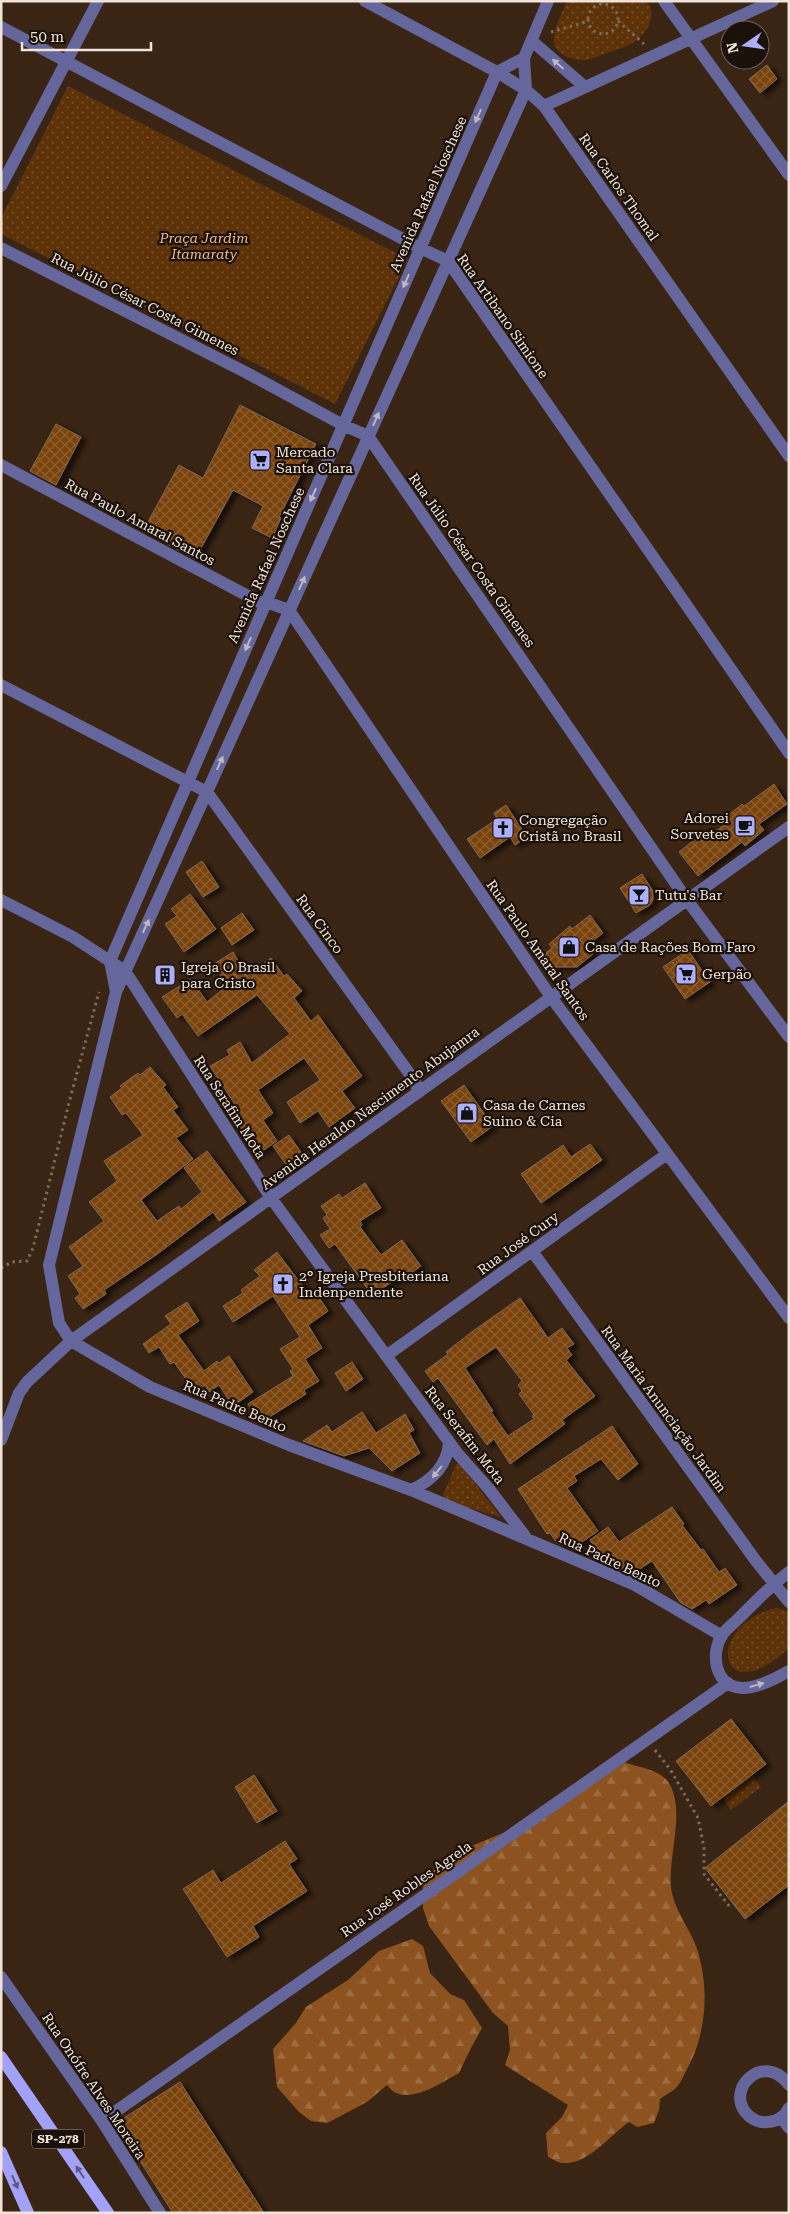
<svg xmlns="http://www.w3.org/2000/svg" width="790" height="2214" font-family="'Roboto Serif',serif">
<defs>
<pattern id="green-dots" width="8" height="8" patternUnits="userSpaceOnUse" patternTransform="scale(1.25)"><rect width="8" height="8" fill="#5d3208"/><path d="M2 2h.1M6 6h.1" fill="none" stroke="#75502b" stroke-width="1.8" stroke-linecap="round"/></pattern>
<pattern id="forest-firs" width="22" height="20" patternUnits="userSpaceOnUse" patternTransform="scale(1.25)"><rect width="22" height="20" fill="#8c5320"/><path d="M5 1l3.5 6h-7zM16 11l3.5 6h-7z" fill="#9d6c40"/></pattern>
<pattern id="building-cross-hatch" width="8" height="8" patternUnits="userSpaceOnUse" patternTransform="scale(1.25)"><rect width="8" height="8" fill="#7a430a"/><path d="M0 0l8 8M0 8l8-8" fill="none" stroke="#8d5e2d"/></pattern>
<filter id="shadow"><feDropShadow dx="5.5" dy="3" stdDeviation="2.5" flood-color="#0009"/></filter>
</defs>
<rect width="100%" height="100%" fill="#3a2514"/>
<path fill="url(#green-dots)" d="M567,1H647C658,16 647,35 632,43C625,48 615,50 607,53C600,55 592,60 585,60C573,60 556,55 554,42C553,28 562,13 567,1Z
M68,86L408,259L335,404L1,234V218Z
M459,1463L501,1517L441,1500L456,1464Z
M776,1608L789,1612V1648C718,1714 703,1625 776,1608Z
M752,1775L761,1787L731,1810L722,1797Z"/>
<path fill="url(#forest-firs)" d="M624,1762C639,1768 662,1769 670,1785C685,1813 668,1856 671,1887C673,1908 689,1927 696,1946C710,1986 707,2035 686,2071C683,2077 680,2084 676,2088C672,2092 665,2095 660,2099L659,2110L654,2123L637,2127L629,2122C610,2135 588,2165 563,2163C558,2163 553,2159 548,2157L546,2133L562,2117L568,2105L505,2065L510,2050L508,2026L493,2013L429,1926L423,1908V1880L447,1859L469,1847L508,1831Z
M412,1939L423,1946L430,1973L450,1994L464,2000L482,2028L470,2050L459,2073C442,2082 416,2101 396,2093C393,2092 390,2088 387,2085L367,2102L327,2123L311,2121L299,2112L277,2087L273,2049L296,2023L306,2007L348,1980L379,1951Z"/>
<path fill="url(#building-cross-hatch)" stroke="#7f6653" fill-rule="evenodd" filter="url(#shadow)" d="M767,65L777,79L760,93L749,79Z
M240,405L316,444L279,517L281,518L272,538L252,528L263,506L233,490L195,559L143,531L179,465L203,478Z
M56,424L81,437L56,485L30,471Z
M774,784L787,804L759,824L764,830L745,846L742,842L698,876L679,852L699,836L702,841L727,823L724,819L742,804L744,806Z
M506,805L527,837L515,845L510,837L480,858L467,839L497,819L494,813Z
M202,861L219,887L203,897L186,872Z
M642,874L653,891V900L650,905L636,913L620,888Z
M190,894L216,929L184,952L165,924L177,916L171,909Z
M242,913L254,930L232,945L221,928Z
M590,915L603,933L586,946L593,954L577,967H553L542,956L552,948L549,944L570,926L572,929Z
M688,950L710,982L685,999L663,967Z
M233,952L247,976L271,958L284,976L287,974L302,991L294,998L311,1021L318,1015L362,1076L342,1091L355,1108L329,1127L318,1111L300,1123L287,1102L320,1080L304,1058L258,1090L273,1113L263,1120L277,1141L258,1154L233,1117L236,1115L232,1109L236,1106L210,1066L230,1055L227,1050L240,1042L252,1063L290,1034L257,995L198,1036L182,1014L177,1018L162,997L191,979L207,1002L227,986L214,964Z
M150,1067L166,1085L163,1087L178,1107L173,1110L188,1130L176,1138L193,1159L141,1200L157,1221L179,1206L181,1209L202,1192L184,1168L207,1151L246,1202L219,1221L213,1212L156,1255L104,1290L106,1294L83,1309L75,1298L80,1294L68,1276L83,1266L69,1247L104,1221L89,1202L117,1181L104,1161L143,1135L126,1113L122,1115L110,1097L122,1088L120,1086L138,1073L140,1075Z
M464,1085L493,1126L471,1142L441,1101Z
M289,1135L305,1158L289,1169L273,1146Z
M590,1144L602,1160L541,1203L521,1174L563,1145L571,1157Z
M365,1183L381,1208L360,1221L362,1225L360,1227L381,1255L402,1240L421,1266L402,1280L400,1277L372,1295L335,1244L329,1248L320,1235L330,1229L323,1218L327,1215L321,1206L339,1194L342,1198Z
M277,1252L311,1297L316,1293L328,1311L308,1325L322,1348L305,1359L319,1381L304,1390L306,1394L260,1423L248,1404L293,1376L290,1371L293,1369L280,1349L300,1337L273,1296L233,1322L223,1306L243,1293L241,1290L260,1276L254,1270Z
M520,1298L548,1338L562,1328L574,1344L567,1348L572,1355L566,1360L595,1396L562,1420L565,1424L510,1464L494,1439L487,1445L438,1378L433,1382L425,1371L448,1354L446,1352L473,1331ZM496,1347L522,1381L518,1385L522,1391L519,1394L534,1415L532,1416L534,1419L508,1436L491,1412L493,1411L465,1368Z
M187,1302L199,1321L178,1335L204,1371L217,1361L219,1363L229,1356L253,1392L233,1406L219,1385L209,1392L205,1385L195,1392L174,1362L170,1364L159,1347L149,1353L143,1344L171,1324L165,1316Z
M352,1362L363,1379L346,1391L335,1373Z
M362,1412L376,1433L405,1414L414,1430L409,1433L420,1453L392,1471L369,1448L344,1456L303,1441L327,1425L332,1432Z
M612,1426L638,1464L618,1480L601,1459L574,1476L577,1481L567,1488L598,1531L572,1549L557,1543L550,1533L547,1534L518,1489Z
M672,1507L684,1524L682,1525L701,1550L703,1549L719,1572L725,1568L737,1585L709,1604L706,1600L692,1609L680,1602L652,1561L635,1572L630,1563L620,1570L605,1563L590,1540L608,1527L619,1542Z
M731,1719L766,1764L711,1806L676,1761Z
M254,1775L277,1811L257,1823L235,1787Z
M789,1801V1885L745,1919L705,1868Z
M285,1841L297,1859L289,1864L307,1891L253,1926L259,1937L227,1957L183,1889L213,1870L221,1883Z
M180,2082L264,2213H173L116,2123Z"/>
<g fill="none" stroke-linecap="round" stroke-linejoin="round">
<path stroke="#7d6a5b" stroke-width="3" stroke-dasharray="2.5 4" stroke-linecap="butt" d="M588 19a15 15 0 1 1 30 0a15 15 0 1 1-30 0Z
M618,21L644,44
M551,32L589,21
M1,1268L12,1262L27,1261L33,1248L71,1095L99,992
M655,1750L670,1769L698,1818L704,1848V1874L730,1907"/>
<path stroke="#65669b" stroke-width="12" d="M365,1L497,72L526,90L544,106L789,456
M548,1L524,58L526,90L116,992L49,1265L59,1323L71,1341L150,1387L289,1445L411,1490L635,1585L722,1636
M664,1L789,175
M1,27L420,248L448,261L789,753
M532,41L585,87
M497,72L524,58
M544,106L773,1
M1,186L98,1
M1,248L247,373L343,425L368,436L687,900L789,1037
M1,465L265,605
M266,602L289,610L551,997L789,1318
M1,685L207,792L414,1080L419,1092
M1,900L73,937L125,971L271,1198L458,1454L489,1489L525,1536
M116,992L110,961L497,72
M532,1251L756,1561L789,1602
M386,1356L667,1154
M1,1440L19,1393L27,1382L71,1341L789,827
M411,1490C431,1481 447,1466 449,1443
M789,1572C770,1586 755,1602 738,1619C733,1624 726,1629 722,1635C710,1654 715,1687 742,1688C758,1688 775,1679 789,1671
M1,1977L102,2121L160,2213
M789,2085C763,2049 722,2092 749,2116C754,2120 761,2123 767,2122C777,2122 785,2116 789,2108
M781,2117L789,2128
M102,2121L728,1683"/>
<path stroke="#a2a2fa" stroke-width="12" d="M1,2057L108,2213
M1,2152L28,2213"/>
</g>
<defs><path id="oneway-solid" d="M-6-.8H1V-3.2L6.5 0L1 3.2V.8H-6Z" transform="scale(1.25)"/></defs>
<g fill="#c1b7c3">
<use href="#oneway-solid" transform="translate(558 64) rotate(-139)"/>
<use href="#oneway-solid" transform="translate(478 116) rotate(114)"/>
<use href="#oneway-solid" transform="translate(406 281) rotate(114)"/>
<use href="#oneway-solid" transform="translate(376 419) rotate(-66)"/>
<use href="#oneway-solid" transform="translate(313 495) rotate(114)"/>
<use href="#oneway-solid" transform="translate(302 583) rotate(-66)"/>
<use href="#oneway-solid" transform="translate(248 644) rotate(114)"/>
<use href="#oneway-solid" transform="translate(220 763) rotate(-66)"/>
<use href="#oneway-solid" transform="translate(146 926) rotate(-65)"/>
<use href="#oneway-solid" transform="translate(437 1472) rotate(129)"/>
<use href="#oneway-solid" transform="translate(757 1685) rotate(-16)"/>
</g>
<g fill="#5e5a82">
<use href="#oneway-solid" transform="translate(80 2172) rotate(-124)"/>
<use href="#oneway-solid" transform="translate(15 2182) rotate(66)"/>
</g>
<defs>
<g id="supermarket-square" transform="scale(1.125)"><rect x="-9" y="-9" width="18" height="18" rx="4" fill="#adaffb" stroke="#1a110a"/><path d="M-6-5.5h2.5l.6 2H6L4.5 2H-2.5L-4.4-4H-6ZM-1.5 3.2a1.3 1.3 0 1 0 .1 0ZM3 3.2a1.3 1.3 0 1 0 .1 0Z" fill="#111"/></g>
<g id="cafe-square" transform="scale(1.125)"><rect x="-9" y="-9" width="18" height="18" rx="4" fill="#adaffb" stroke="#1a110a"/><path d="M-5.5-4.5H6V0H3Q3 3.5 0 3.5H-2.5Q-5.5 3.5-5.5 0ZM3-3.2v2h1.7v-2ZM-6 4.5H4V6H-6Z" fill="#111"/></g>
<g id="church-square" transform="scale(1.125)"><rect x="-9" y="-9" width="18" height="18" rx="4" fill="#adaffb" stroke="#1a110a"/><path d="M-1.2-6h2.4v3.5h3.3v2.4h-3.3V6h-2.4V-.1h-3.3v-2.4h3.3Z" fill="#111"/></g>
<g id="bar-square" transform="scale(1.125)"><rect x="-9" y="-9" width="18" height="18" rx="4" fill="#adaffb" stroke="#1a110a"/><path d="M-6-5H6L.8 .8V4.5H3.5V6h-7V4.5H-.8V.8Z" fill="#111"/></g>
<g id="shop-square" transform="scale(1.125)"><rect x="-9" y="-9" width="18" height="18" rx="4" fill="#adaffb" stroke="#1a110a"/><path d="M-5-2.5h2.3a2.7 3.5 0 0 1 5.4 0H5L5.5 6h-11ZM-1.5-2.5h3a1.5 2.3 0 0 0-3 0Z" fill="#111"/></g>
<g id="building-square" transform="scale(1.125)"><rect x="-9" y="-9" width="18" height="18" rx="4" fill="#adaffb" stroke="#1a110a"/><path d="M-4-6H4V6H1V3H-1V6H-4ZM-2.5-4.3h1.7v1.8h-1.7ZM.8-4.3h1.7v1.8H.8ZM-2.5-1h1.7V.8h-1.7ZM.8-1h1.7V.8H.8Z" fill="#111"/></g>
</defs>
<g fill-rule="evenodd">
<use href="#supermarket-square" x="260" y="460"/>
<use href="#cafe-square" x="745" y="826"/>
<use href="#church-square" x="503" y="828"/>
<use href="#bar-square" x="639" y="895"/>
<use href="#shop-square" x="569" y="947"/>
<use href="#supermarket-square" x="686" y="974"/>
<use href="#building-square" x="165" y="975"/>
<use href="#shop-square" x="467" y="1113"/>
<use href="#church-square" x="283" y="1284"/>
</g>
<g text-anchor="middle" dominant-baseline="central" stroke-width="4.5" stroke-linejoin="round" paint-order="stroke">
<rect fill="#1a110a" stroke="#b1a49b" stroke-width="1" x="32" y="2129.5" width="52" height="19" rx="4"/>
<g font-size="12" font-weight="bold" fill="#f2e3d9">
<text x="58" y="2139">SP-278</text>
</g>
<g font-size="14" fill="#f2e3d9" stroke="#1a110a">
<text transform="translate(619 187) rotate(55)">Rua Carlos Thomal</text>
<text transform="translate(428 194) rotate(-66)">Avenida Rafael Noschese</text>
<text transform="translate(145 304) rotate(27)">Rua Júlio César Costa Gimenes</text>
<text transform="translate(503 316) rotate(55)">Rua Artibano Simione</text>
<text transform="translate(140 522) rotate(28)">Rua Paulo Amaral Santos</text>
<text transform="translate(472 560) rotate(55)">Rua Júlio César Costa Gimenes</text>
<text transform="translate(266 565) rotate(-66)">Avenida Rafael Noschese</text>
<text transform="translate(320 924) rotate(54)">Rua Cinco</text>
<text transform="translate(538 950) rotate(55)">Rua Paulo Amaral Santos</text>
<text transform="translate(230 1107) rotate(57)">Rua Serafim Mota</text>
<text transform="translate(370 1108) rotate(-36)">Avenida Heraldo Nascimento Abujamra</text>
<text transform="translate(518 1243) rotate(-36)">Rua José Cury</text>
<text transform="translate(235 1406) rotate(23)">Rua Padre Bento</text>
<text transform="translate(664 1409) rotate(54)">Rua Maria Anunciação Jardim</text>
<text transform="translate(465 1435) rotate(52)">Rua Serafim Mota</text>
<text transform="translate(610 1560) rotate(25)">Rua Padre Bento</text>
<text transform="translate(406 1889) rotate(-35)">Rua José Robles Agrela</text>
<text transform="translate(94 2086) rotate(56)">Rua Onófre Alves Moreira</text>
</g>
<g font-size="14" font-style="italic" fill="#f3b789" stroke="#1a110a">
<text x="204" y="238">Praça Jardim<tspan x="204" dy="16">Itamaraty</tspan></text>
</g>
<g font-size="14" fill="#f2e3d9" stroke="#1a110a" text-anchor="start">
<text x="276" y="452">Mercado<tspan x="276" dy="16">Santa Clara</tspan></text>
<text x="729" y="818" text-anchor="end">Adorei<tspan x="729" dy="16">Sorvetes</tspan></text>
<text x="519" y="820">Congregação<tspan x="519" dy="16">Cristã no Brasil</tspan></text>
<text x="655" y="895">Tutu's Bar</text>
<text x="585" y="947">Casa de Rações Bom Faro</text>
<text x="181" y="967">Igreja O Brasil<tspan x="181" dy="16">para Cristo</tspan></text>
<text x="702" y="974">Gerpão</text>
<text x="483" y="1105">Casa de Carnes<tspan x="483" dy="16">Suino &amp; Cia</tspan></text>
<text x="299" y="1276">2° Igreja Presbiteriana<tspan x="299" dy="16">Indenpendente</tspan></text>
</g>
</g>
<rect width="790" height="2214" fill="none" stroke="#f2e3d9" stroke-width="5"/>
<g transform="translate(745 45) rotate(257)"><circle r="24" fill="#1a110a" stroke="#70655d"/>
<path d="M0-4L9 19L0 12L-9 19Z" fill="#adaffb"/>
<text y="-8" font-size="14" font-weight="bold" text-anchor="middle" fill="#f2e3d9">N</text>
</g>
<path d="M22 42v8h129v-8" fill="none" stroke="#f2e3d9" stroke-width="2.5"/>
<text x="30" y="42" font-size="15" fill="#f2e3d9" stroke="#1a110a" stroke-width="4" paint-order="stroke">50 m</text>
</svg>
